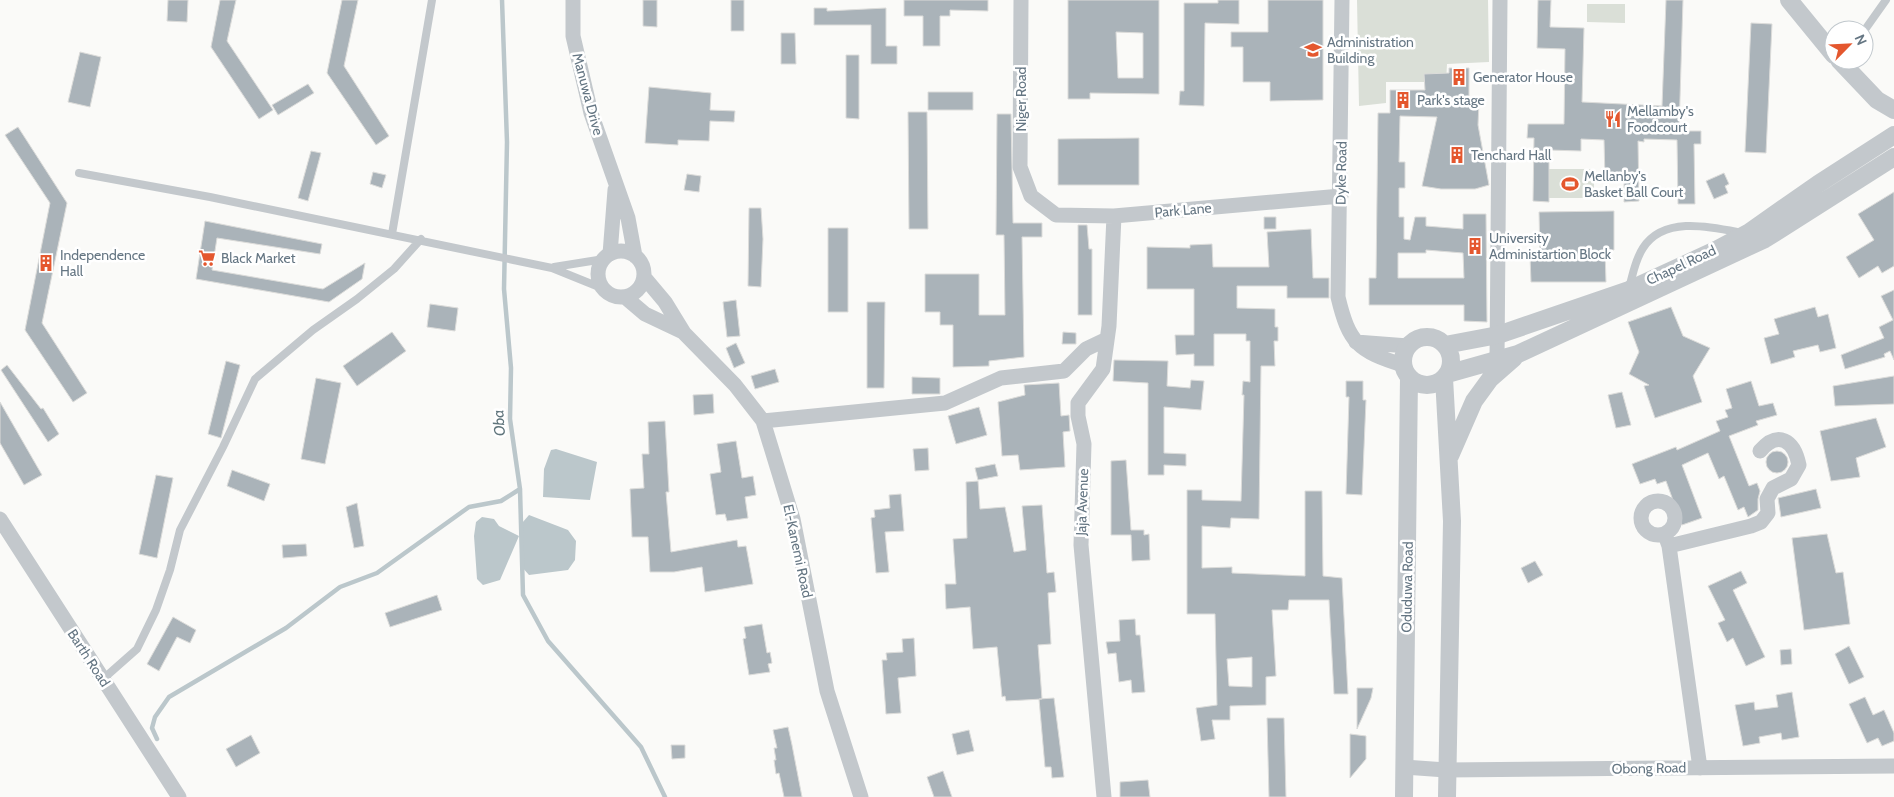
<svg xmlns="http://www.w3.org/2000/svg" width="1894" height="797" font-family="Cabin,sans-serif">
<rect width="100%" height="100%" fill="#fafaf8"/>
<path fill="#dadfd7" d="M1357,0H1488L1489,62L1447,64L1446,82H1386V103L1359,106Z
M1587,4H1625V23L1587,22Z
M1545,169H1594V198H1546Z"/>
<path fill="#bbc7cb" d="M556,449L597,462L590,500L543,497L544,469L551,450Z
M529,515L568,530L576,541L575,560L568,570L529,575L521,566L522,523Z
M482,517L494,519L499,526L519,536L500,580L483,585L477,579L474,536L476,522Z"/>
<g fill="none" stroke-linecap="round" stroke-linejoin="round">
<path stroke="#bbc7cb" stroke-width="4.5" d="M502,0L507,142L504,289L511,368L510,419L520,489L523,595L548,641L641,747L665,797
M157,739L152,728L155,717L169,697L286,628L340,587L377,573L469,507L501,501L520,489"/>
</g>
<path fill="#aab3b9" stroke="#dcdcda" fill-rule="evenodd" d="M168,0H188L187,22L167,21Z
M220,0H236L227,41L273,110L259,119L211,47Z
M342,0H358L344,66L389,136L376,145L327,73Z
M643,0H657V27L643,26Z
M731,0H744V31H731Z
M904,0H988V11L950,10V16H940V46H923V16H904Z
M1068,0H1159V94L1090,93V99H1068ZM1116,32L1143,33V78H1118Z
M1218,0H1239V24L1205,23L1204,106L1179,105L1180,91H1184V3H1218Z
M1268,0H1323V100L1270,101V82H1243V47H1231V32H1268Z
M1538,0H1551L1550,27L1584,28L1582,102L1662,106L1666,0H1683L1679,131H1701V144H1694L1695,204H1678L1677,140L1644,139V142L1638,141L1639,201L1624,202V179H1605L1604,140L1581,139V151L1549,150V202L1533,201L1534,138H1527L1528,124H1564L1565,49L1537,48Z
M814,8H827V11L886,8V46H897V64H871V25H814Z
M1751,23L1772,24L1766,153L1745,152Z
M781,33H795L796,64H781Z
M80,52L101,57L90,107L68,102Z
M846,55H859V119L846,118Z
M1449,68H1469V102H1479L1478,125L1489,185L1475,189H1441L1422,186L1437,117L1400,116L1399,162H1405V188H1399V217H1404V239L1410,240L1415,217H1426V226L1463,229V214H1486L1487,322L1464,321V305H1369V278H1376L1378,113H1390V90H1425L1424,74L1449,73ZM1426,250L1463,253L1464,278H1398V253H1426Z
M308,84L314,93L278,115L272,105Z
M649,87L711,93L710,110L735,111L734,122L710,121L709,141L678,140V145L645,143Z
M928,92H973V110H928Z
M908,112H927L928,229H909Z
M997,114H1011L1013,223H1042V237H1022L1024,357L989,361V366L953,367V325H940V312H925V274H979V315H1005L1004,235H996Z
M18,127L67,203L42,323L87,393L73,402L25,330L50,203L5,135Z
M1139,138V185H1058V139Z
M311,151L321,153L308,201L298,198Z
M373,172L386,175L382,188L370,184Z
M1724,173L1729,184L1725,186L1728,193L1714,199L1706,181Z
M687,174L701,176L699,192L684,190Z
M1894,192V266L1882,273L1878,266L1859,278L1846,257L1874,240L1858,214Z
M749,208H761L763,239L761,287L748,286Z
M1614,211V250H1605L1606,282H1531L1530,256H1540L1539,212Z
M1264,217H1276V229H1264Z
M205,221L322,244L320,254L217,238L212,270L323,289L365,263L362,279L329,302L196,279Z
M1078,225H1087L1089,249H1092V315H1078Z
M828,228H848V312H828Z
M1311,229L1313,278H1329V298H1287V286H1237V308L1275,309V327H1278V341H1274L1275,366H1261L1259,519L1231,518L1230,528L1202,526V568L1232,567V573L1305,576V491H1322L1323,576L1342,578L1348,694H1334L1329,600H1289L1288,610H1272L1276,676L1266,677V705L1230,706V720H1212L1215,739L1201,741L1196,708L1217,705L1215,614H1187V490H1202V500L1241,501L1244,395H1242L1243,381L1250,382V341H1246V334H1214V366H1194V354L1176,355L1175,335H1194V289H1147V247L1190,248V245L1212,244L1213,267H1269L1267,232ZM1252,657V687L1229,686L1227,659Z
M1894,290V360L1890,351L1884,354L1885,357L1845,369L1841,355L1884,338L1879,327L1893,320L1881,296Z
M736,300L740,336L727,337L723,302Z
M867,302H885L884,388H867Z
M430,304L458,308L455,331L427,327Z
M1671,307L1683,336L1710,348L1693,376L1702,402L1655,418L1644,386L1649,385L1629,374L1639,352L1628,322Z
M1815,307L1818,317L1828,314L1836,348L1820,352L1818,345L1793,351L1795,357L1771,364L1764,338L1779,334L1774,319Z
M392,332L406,351L357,386L343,366Z
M1063,332L1076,333V344H1062Z
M736,343L745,363L734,368L726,348Z
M1114,360L1168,361L1167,386L1190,388L1191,380L1204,381L1201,410L1164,407V453L1186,454V466L1164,465V475H1148V383L1113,381Z
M226,361L240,365L221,438L208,434Z
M7,365L41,409L43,408L59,434L48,442L1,370Z
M775,369L779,382L755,389L751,376Z
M1894,376V404L1835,406L1833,386Z
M912,377L940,378V394H912Z
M316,378L341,383L325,464L301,459Z
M1346,381H1363V400H1366L1362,495L1346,494L1349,397H1346Z
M1751,381L1759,406L1773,403L1777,415L1756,421L1758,425L1729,436L1749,486L1757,483L1760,491L1758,499V510L1748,517L1744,507L1738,510L1724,476L1719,479L1708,453L1682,465L1702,518L1682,525L1666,481L1657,484L1655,479L1640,484L1632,464L1676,447L1677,450L1720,431L1716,421L1728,417L1725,410L1732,408L1726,389Z
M1059,383L1061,416L1069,415L1070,431L1063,432L1065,467L1020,470L1018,455L1002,456L998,402L1025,395L1024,385Z
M1622,392L1631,425L1616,428L1608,395Z
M713,394L714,413L694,415L693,395Z
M0,402L42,475L24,485L0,443Z
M979,407L987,435L956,444L948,416Z
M1876,418L1886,447L1856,458L1860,477L1831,481L1820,431Z
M665,421L669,492H666L671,552L737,540L738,547L746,546L753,584L705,592L702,567L674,572H650L648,537H632L630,489L644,488L642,454H649L648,422Z
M736,441L742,478L753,476L756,495L745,497L748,518L727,521L725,514L716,515L710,474L721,472L717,444Z
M928,448L929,470L915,471L913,449Z
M1766 462a11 11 0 1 1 22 0a11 11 0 1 1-22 0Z
M1126,460L1131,530H1144V535L1149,534L1150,560L1132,561L1131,535H1111V461Z
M995,464L998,476L978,480L975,468Z
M232,470L270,484L264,501L227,486Z
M156,475L173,478L157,558L139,554Z
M978,481L980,509L1005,507L1014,552L1026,550L1022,506L1042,505L1047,573L1054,572L1056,592L1048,593L1051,644L1038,645L1042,699L1006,701L1005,696L1002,697L997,647L973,649L970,607L946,609L945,584H956L953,539L967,538L966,482Z
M1816,489L1821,508L1781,517L1778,498Z
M901,494L904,531L885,532L889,572L876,573L871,518L875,517L874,510L890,508L889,495Z
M357,503L364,546L354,548L346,507Z
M1827,534L1836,573L1843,572L1850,624L1804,630L1792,538Z
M306,544L307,556L283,558L282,545Z
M1535,561L1543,575L1528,583L1521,568Z
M1741,571L1747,583L1733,590L1765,657L1746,666L1733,638L1727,642L1718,623L1725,620L1708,586Z
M437,595L442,610L390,627L385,613Z
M173,617L196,630L190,643L177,637L159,671L147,664Z
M1135,619L1136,635H1140L1145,692L1132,693L1131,680L1119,682L1116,653L1108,654L1106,642L1120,641L1119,620Z
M762,624L767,653L770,652L772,663L768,664L770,672L749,675L743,639L746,638L744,627Z
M914,638L916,676L898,678L901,713L886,714L882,660H887L886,653L903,652L902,639Z
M1849,646L1864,677L1849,684L1835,654Z
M1791,649L1792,664L1781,665L1780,650Z
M1357,688H1373L1371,698L1357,729Z
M1792,692L1799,737L1782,740L1781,733L1759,737L1760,743L1743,746L1735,705L1754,702L1755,710L1778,707L1776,695Z
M1865,697L1873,715L1884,710L1894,733V741L1882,746L1878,738L1867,743L1849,704Z
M1054,698L1064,777L1052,778L1051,767H1045L1039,699Z
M1267,718H1284L1286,797H1269Z
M788,727L792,745L802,797H784L779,773L776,774L774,760H776L774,748H777L773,730Z
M969,730L974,751L957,755L952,734Z
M1350,734L1366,736V759L1350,778Z
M251,735L260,753L236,767L226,749Z
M671,745H685V758L672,759Z
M943,771L952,797H934L927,777Z
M1148,780L1150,797H1120V782Z"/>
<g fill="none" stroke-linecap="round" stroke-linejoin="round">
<path stroke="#c3c8cc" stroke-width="8" d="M1864,31L1886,0
M79,173L210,197L552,268L604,289
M392,234L432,0
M554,267L604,259
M1629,288C1633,274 1635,260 1643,248C1664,215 1712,227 1743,233
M103,679L137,649L156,610L170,570L180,530L223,447L255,379L313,330L357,299L394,269L421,239"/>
<path stroke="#c3c8cc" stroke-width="15" d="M573,0V36L591,113L628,218L635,256
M1021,0L1020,167L1031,196L1056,215L1114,216L1341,196
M1342,0L1338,297C1349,343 1358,351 1403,365
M598 274a23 23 0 1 1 46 0a23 23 0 1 1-46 0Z
M610,254L615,190
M644,277L665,302L684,333L735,385L763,421L793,519L827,691L861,797
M625,297L645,314L683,332
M1356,342L1408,346
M1497,360L1500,0
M763,421L945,403L1001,378L1064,371L1086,349L1107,339
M1641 518a17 17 0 1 1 34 0a17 17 0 1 1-34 0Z
M0,519L179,797
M1665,535L1669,546L1700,768
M1669,546L1751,526L1761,522L1768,513L1767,499L1773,488L1791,479L1799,465C1794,440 1778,430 1760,451
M1404,767L1446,770L1894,766
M1104,797L1081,545L1084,444L1078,416V403L1103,369L1109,326L1114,216"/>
<path stroke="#c3c8cc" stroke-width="18" d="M1789,0L1834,55
M1839,60L1877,100L1894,110
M1403 361a24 24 0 1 1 48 0a24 24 0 1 1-48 0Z
M1445,345L1498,335L1629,290L1716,250L1748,233L1818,184L1894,135
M1447,374L1518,354L1765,239L1894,157
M1444,378L1452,521L1447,797
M1450,456L1474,401L1490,379L1514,358
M1404,797L1409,377"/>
</g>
<defs>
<g id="university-bare" transform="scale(1.35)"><path d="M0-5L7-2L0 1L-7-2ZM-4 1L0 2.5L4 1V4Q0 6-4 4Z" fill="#e4572e" stroke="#fff" stroke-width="2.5" paint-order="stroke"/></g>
<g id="building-bare" transform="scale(1.35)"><path d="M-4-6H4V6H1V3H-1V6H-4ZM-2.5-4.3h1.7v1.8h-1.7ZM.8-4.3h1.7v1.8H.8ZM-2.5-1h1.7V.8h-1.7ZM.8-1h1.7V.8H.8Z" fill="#e4572e" stroke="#fff" stroke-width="2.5" paint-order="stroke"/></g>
<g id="restaurant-bare" transform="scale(1.35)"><path d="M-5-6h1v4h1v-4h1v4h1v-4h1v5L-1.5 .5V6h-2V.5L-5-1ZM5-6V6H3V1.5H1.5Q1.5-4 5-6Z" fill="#e4572e" stroke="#fff" stroke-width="2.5" paint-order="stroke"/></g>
<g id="stadium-bare" transform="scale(1.35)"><path d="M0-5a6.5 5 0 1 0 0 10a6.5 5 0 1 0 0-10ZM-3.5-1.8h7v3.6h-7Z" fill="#e4572e" stroke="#fff" stroke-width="2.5" paint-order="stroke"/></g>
<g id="supermarket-bare" transform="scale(1.35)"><path d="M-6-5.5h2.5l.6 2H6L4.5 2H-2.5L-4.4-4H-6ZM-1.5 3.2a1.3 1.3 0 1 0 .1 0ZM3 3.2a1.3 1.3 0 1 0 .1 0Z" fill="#e4572e" stroke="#fff" stroke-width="2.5" paint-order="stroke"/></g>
</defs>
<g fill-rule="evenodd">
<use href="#university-bare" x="1313" y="50"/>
<use href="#building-bare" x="1459" y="77"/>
<use href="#building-bare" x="1403" y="100"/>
<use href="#restaurant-bare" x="1613" y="119"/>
<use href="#building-bare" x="1457" y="155"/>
<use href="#stadium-bare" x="1570" y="184"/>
<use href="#building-bare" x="1475" y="246"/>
<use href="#supermarket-bare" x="207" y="258"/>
<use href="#building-bare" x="46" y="263"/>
</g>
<g text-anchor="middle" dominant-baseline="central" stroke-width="5" stroke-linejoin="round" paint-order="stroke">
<g font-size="14" fill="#657683" stroke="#fff" text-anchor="start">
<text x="1327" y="42">Administration<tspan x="1327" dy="16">Building</tspan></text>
<text x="1473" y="77">Generator House</text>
<text x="1417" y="100">Park's stage</text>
<text x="1627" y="111">Mellamby's<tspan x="1627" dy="16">Foodcourt</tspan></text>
<text x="1471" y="155">Tenchard Hall</text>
<text x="1584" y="176">Mellanby's<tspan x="1584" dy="16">Basket Ball Court</tspan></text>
<text x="1489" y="238">University<tspan x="1489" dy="16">Administartion Block</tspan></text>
<text x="60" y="255">Independence<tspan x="60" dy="16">Hall</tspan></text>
<text x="221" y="258">Black Market</text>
</g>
<g font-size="14" fill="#657683" stroke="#fff">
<text transform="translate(588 94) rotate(75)">Manuwa Drive</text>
<text transform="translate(1021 99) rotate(-90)">Niger Road</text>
<text transform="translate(1341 173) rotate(-89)">Dyke Road</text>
<text transform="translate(1183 210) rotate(-5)">Park Lane</text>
<text transform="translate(1681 265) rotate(-25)">Chapel Road</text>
<text transform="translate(1082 502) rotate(-88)">Jaja Avenue</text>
<text transform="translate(798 551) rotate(78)">El-Kanemi Road</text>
<text transform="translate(1407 587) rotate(-89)">Oduduwa Road</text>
<text transform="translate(89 658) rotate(57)">Barth Road</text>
<text transform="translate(1649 768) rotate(-1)">Obong Road</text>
</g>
<g font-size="15" font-style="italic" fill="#60757c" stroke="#fff">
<text transform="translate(499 423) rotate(-94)">Oba</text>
</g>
</g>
<g transform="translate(1849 45) rotate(66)"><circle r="24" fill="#ffffff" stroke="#c1c8cd"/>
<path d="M0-4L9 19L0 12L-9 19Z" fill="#e4572e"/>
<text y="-8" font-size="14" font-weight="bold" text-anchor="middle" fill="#657683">N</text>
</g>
</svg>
